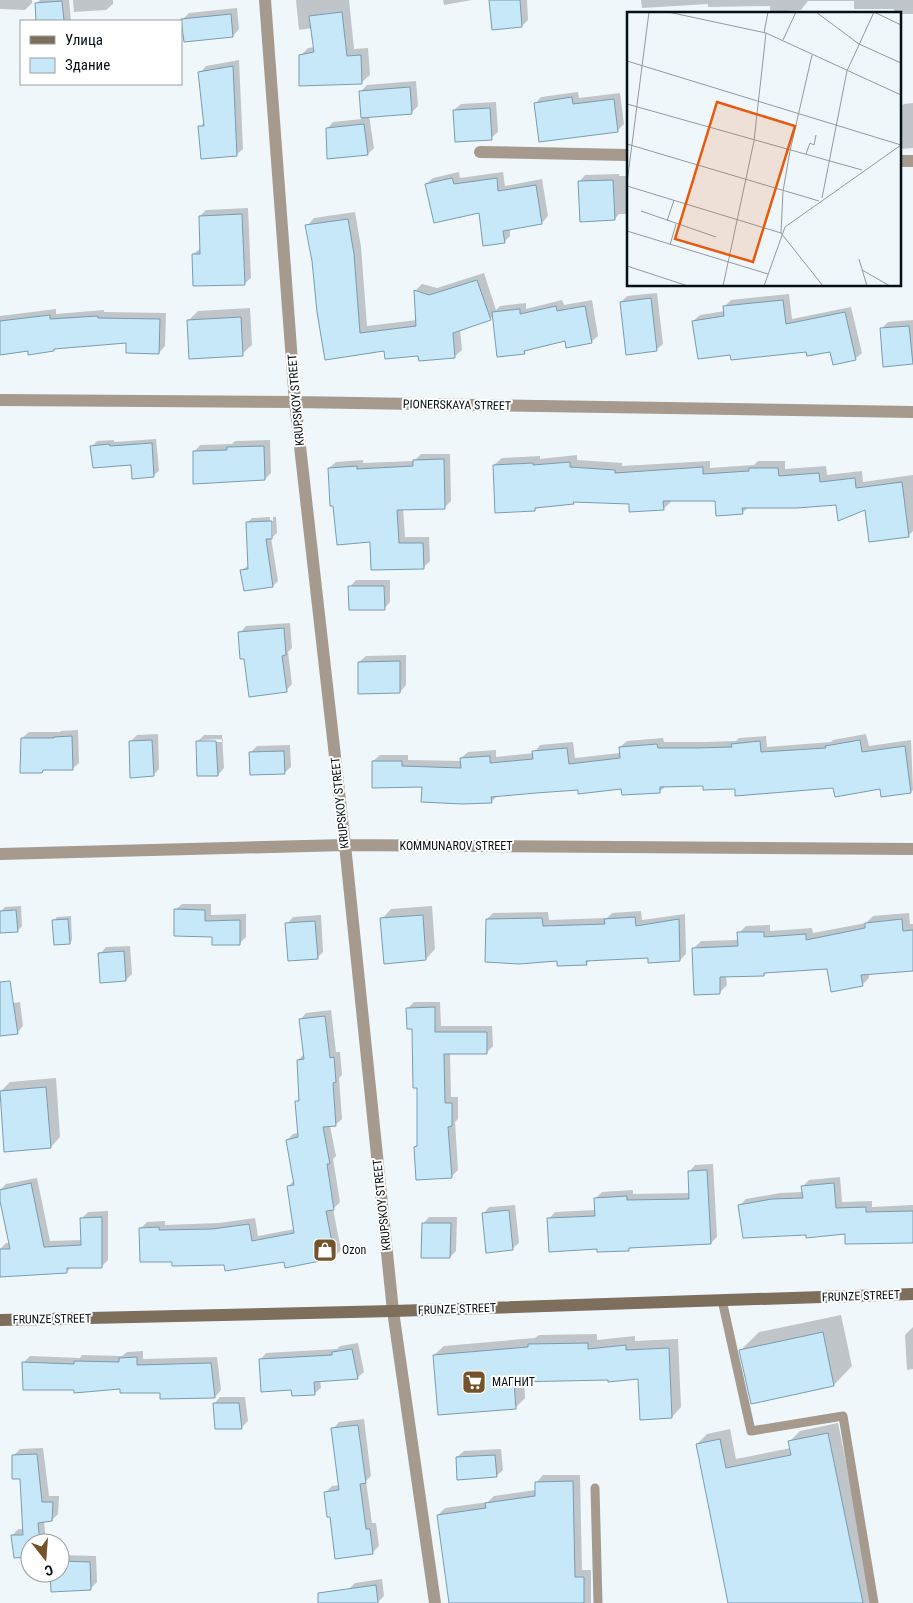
<svg xmlns="http://www.w3.org/2000/svg" width="913" height="1603" font-family="'Roboto Condensed',sans-serif">
<rect width="100%" height="100%" fill="#eff7fb"/>
<path fill="#0003" fill-rule="evenodd" d="M0,0H32V3L25,10L0,9Z
M40,0H69L71,21H38L36,4Z
M73,0H113V4L106,10L74,12Z
M296,0H349L354,49L368,48L370,75L362,82L301,55L308,48L315,47L312,28L299,30Z
M443,0H472L444,5Z
M490,0H527L528,20L522,26Z
M641,0H913V14H894V9H854V1H808L801,10L770,12V6L708,7V4L642,8Z
M237,8L239,29L233,36L183,19L189,13Z
M239,60L243,149L236,155L200,127L205,121L200,73L206,66Z
M416,81L418,106L412,112L369,116L374,148L368,154L327,129L333,122L362,119L360,92L367,85Z
M578,92L579,98L620,93L624,124L618,130L535,104L541,97Z
M496,102L498,132L491,138L454,110L461,104Z
M913,103V148L900,149L899,108L904,104Z
M459,172L460,178L503,172L505,186L542,179L548,216L542,223L510,228V236L504,242L480,211L426,184L433,178Z
M619,174V176H628V214H619L615,219L579,182L585,175Z
M248,208L251,278L244,284L193,254L201,248L200,216L206,210Z
M355,212L361,247L367,326L417,320L415,291L422,284L437,288L484,273L496,310L500,306L526,303V309L562,300L564,305L592,300L598,336L591,342L566,340L528,348L524,352L494,315L490,319L460,329L462,350L454,357L385,349L326,359L307,226L314,218Z
M657,293L663,344L656,350L621,302L627,296Z
M789,294L792,319L851,307L862,353L855,359L831,350L731,353L693,321L700,315L725,311L724,307L731,300Z
M250,308L252,345L242,354L188,321L198,311Z
M56,309V314L104,310V312L166,313L165,346L159,353L127,342L56,348L53,350H29L0,353V316Z
M913,320V363L884,366L881,329L888,322Z
M156,439L159,471L153,476L132,464L92,446L97,441L114,440V442Z
M270,440L271,473L265,479L194,452L200,445L232,444L235,441Z
M421,454H450L451,501L445,507L403,508L405,537H429L430,561L423,568L372,540L329,468L336,462L363,460V463L414,461Z
M577,455V460L622,463V466L710,461V468L754,465L758,461H785V469L826,466L827,475L862,471L863,482L913,475V531L909,535L866,509L837,504L749,507L742,513L716,499L670,500L671,502L663,509L630,503L575,501L573,503L538,506L535,510L494,465L502,458L540,456V459Z
M270,517L271,535H273V517H276L277,533L271,538L278,581L273,586L242,570L249,565L247,523L252,518Z
M356,580H390V602L384,609L350,587Z
M290,623L292,648L288,652L292,684L286,691L245,657L240,633L246,626Z
M406,655V685L400,692L359,662L366,656Z
M78,730L79,763L72,769H45L42,772L22,738L29,732H60L61,731Z
M158,734L159,769L153,775L130,742L137,735Z
M866,734L869,746L911,740L913,790L911,792L881,788L736,787L704,785L666,786L660,791L623,787L579,788L498,795L491,802L423,786L373,761L380,755H408V760L462,761L461,758L468,752L496,750V757L534,753L540,745L573,742L575,758L620,753V747L627,741L663,738L664,742H704L736,741L739,738L766,736L767,747L831,742L833,740Z
M204,735H222L224,768L218,775L197,742ZM223,739V742H202V740Z
M290,745L291,767L284,773L251,752L257,746Z
M182,904H211V915L246,914V937L240,943L213,936L175,910Z
M21,906L22,926L17,931L0,932V912L5,907Z
M432,906L435,949L426,959L382,919L391,909Z
M641,911L642,920L685,914L686,954L680,960L649,957L590,960L586,964L558,959L487,919L493,913L548,912L549,920L607,918L612,913Z
M909,913L910,924H913V969L869,973V978L862,985L828,968L767,972L764,975L726,976L727,985L720,992L694,948L701,941L739,940V933L746,926L770,925V931L812,928L813,933L866,923L873,916Z
M321,915L323,952L317,958L287,924L293,917Z
M71,916L72,940L70,943L54,920L57,917Z
M130,946L132,974L126,980L100,954L106,947Z
M20,1002L23,1026L17,1033L0,1035V1005Z
M414,1002H440L441,1026H492L493,1046L486,1053H450L451,1097H458V1119L455,1122L458,1170L451,1177L415,1147L418,1144V1087L413,1028L408,1008Z
M331,1010L336,1052H340L342,1075L339,1078L342,1119L335,1125L330,1126L336,1156L333,1159L340,1202L333,1209L341,1250L334,1257L225,1264L173,1260L141,1228L147,1222L165,1221V1225L219,1223L255,1218L258,1236L295,1229L288,1187L294,1180L287,1140L293,1134L299,1133L296,1102L300,1098L298,1060L304,1054L300,1020L306,1013Z
M56,1078L60,1137L51,1147L0,1092L10,1082Z
M713,1164L717,1237L711,1243L632,1247L628,1250L598,1248L549,1219L555,1212L596,1210V1198L602,1192L633,1190V1194L690,1193L689,1172L695,1165Z
M840,1177L842,1202L872,1201V1207L913,1205V1241L846,1232L807,1234L740,1205L746,1199L780,1193L803,1192V1186L809,1180Z
M37,1178L50,1241L82,1240V1218L88,1212L108,1211V1260L102,1266L72,1267L66,1272L0,1266V1249L6,1243H10L0,1190L6,1184Z
M515,1205L519,1243L512,1249L483,1214L489,1207Z
M429,1217H457L456,1251L450,1257L423,1224Z
M841,1315L852,1366L834,1385L741,1350L759,1332Z
M913,1327V1369L907,1370L905,1335Z
M597,1334V1340L635,1336V1341L678,1339L681,1407L672,1417L639,1377L524,1380L525,1398L516,1407L434,1355L444,1346L535,1338L539,1335Z
M358,1343L364,1372L357,1378L320,1380L321,1388L314,1394L292,1388L260,1360L266,1353L337,1349L340,1346Z
M143,1351V1359L217,1357L221,1390L215,1397L161,1398V1392L121,1388L75,1389L23,1363L30,1356L80,1358L82,1355L122,1356L127,1352Z
M220,1397H245L248,1421L241,1428L214,1404Z
M364,1419L371,1476L366,1481L372,1523H376L379,1546L372,1553L331,1515L325,1493L332,1486L340,1485L333,1429L339,1422Z
M838,1423L875,1603H730L697,1444L707,1434L730,1429L736,1459L791,1448L789,1442L800,1431Z
M43,1448L49,1496H59L58,1514L52,1520L44,1521L46,1543H30V1555L12,1536L18,1529H24L21,1478L13,1456L20,1449Z
M501,1449L503,1470L496,1476L457,1457L464,1451Z
M543,1475H580L582,1570H591V1603H450L438,1515L445,1508L488,1502L494,1496L536,1490V1483Z
M60,1555L96,1556L97,1582L91,1588L51,1573H60Z
M382,1579L384,1596L378,1602L351,1603L349,1589L355,1583Z"/>
<path fill="#c7e8f8" stroke="#789db0" d="M489,0H520L522,27L492,30Z
M62,1L64,21H36L35,3Z
M342,12L347,56L361,55L362,84L299,86V55L314,52L309,16Z
M231,14L233,37L184,42L181,19Z
M233,66L237,156L201,159L198,126H204L198,72Z
M410,87L412,114L361,118L359,91Z
M572,97L573,104L614,99L618,132L539,142L534,103Z
M490,108L492,140L455,142L453,110Z
M364,124L368,155L327,159L326,128Z
M452,178L454,184L497,178L498,191L536,185L542,224L503,231L505,243L483,246L479,213L434,223L425,184Z
M613,180L615,220L580,222L578,181Z
M242,214L245,285L193,286L192,254H200L199,216Z
M348,219L354,254L360,333L416,326L414,290L429,295L477,280L491,320L453,333L455,358L419,361L418,356L385,359L384,351L325,360L317,312L312,261L305,225Z
M651,298L657,351L626,355L620,302Z
M783,300L786,324L845,312L856,360L833,365L830,352L807,356L806,352L731,360L730,355L698,359L692,321L724,316L723,306Z
M556,306L557,311L585,306L592,343L566,348L565,341L524,351L525,354L497,357L492,312L520,309V314Z
M50,315V319L98,316V318L160,319L159,354L126,353V343L54,349V351L28,355V351L0,355V321Z
M241,317L243,356L189,359L187,320Z
M909,326L913,364L883,367L880,328Z
M152,443L154,477L132,479L131,465L93,468L90,446L109,444L110,446Z
M264,446L265,480L193,484V451L227,450V447Z
M444,459L445,509L397,510L399,543H423L424,569L371,570L370,542L337,545L333,506H330L328,468L357,466V469L413,466V460Z
M570,462V467L615,470V473L703,467V474L749,471V468H778L779,476L819,473L820,482L855,478L856,488L902,482L909,537L869,542L865,510L838,521L836,505L797,508H742L743,514L716,516L715,501H663L664,510L629,512V504L573,502L574,504L535,508V511L495,513L493,465L533,463V465Z
M272,521V539H266L273,587L244,591L240,570L248,569L246,522Z
M348,586H384L385,610H349Z
M284,628L286,655L282,656L287,692L249,697L244,659H240L238,632Z
M400,661V693L358,694V662Z
M72,736L73,770H43L42,773H20L21,738H54V737Z
M152,740L154,776L130,778L129,741Z
M860,740L862,752L905,746L911,793L881,797L880,789L835,797L833,788L735,796V789L703,790V786L660,787V793L622,795L621,789L578,794V790L536,793L491,797L492,803L462,804L421,802L422,787L372,788V761H402V766L461,768L460,758L490,756V763L533,759L532,751L567,748L569,764L620,758L619,747L657,744L658,748H696L732,747L731,744L760,741L761,752L826,748L825,746Z
M196,741H216L218,776H197Z
M284,751L285,774L250,775L249,752Z
M174,909L205,910V921L240,920V945H212V937L174,936Z
M16,910L18,932L0,933V911Z
M423,915L426,960L384,964L380,918Z
M635,917L636,926L679,919L680,961L648,963V958L586,961L587,965L557,966V961L519,964L485,962L486,919L542,918L543,926L605,924L604,919Z
M68,919L70,944L54,945L52,920Z
M902,919L903,931L913,930V971L861,975L863,986L831,992L827,969L764,973V976L720,977V994L694,995L692,948L738,946L737,932H764V937L806,934V940L865,928V923Z
M315,921L318,959L288,961L285,923Z
M124,951L126,981L100,983L98,953Z
M10,981L18,1034L0,1036V982Z
M435,1007V1032H487V1054H444L445,1103H452V1126L448,1127L452,1178L416,1180L414,1147L417,1146V1088H413L412,1029H407L406,1008Z
M325,1016L330,1058L334,1057L336,1082L333,1083L336,1126L323,1127L330,1164H327L334,1210L326,1211L335,1258L285,1268L284,1262L225,1271L224,1265L172,1266V1262H140L139,1228L159,1227V1230L212,1229L249,1224L252,1241L294,1233L287,1186L294,1185L286,1140L298,1137L295,1101H299L297,1060L304,1059L299,1019Z
M46,1087L51,1148L4,1152L0,1091Z
M707,1170L711,1244L629,1248V1251L597,1252V1249L549,1252L547,1218L595,1216L594,1198L627,1196V1200L689,1199L688,1171Z
M31,1183L44,1247L81,1245L80,1218L102,1217V1268H67V1273L0,1277V1249H10L0,1201V1190Z
M834,1183L836,1208L866,1207V1212L913,1211V1243L845,1244V1234L806,1238V1235L743,1238L738,1205L772,1199L803,1198L801,1186Z
M509,1210L513,1250L486,1253L482,1213Z
M422,1223H451L450,1258H421Z
M823,1332L834,1386L751,1404L739,1350Z
M588,1343V1349L626,1345V1350L669,1348L672,1418L640,1420L638,1379L608,1382V1380L514,1382L516,1409L438,1415L433,1355L528,1347V1344Z
M352,1349L358,1379L314,1382L315,1395L292,1396L291,1390L261,1392L259,1359L332,1355V1352Z
M137,1357V1365L211,1363L215,1398L160,1399V1393H120V1389L74,1393V1390H23L22,1362L74,1364V1361L119,1362V1358Z
M213,1403H239L242,1429H215Z
M358,1425L366,1483L360,1484L366,1529H370L373,1554L335,1559L330,1517H327L324,1492L339,1490L331,1428Z
M828,1433L863,1603H728L696,1444L720,1439L726,1468L791,1455L788,1441Z
M37,1454L42,1502H53L52,1521L38,1523L40,1543H30V1557L14,1558L11,1535H23L20,1479H12V1455Z
M495,1455L497,1477L457,1480L456,1457Z
M573,1481L575,1577H584V1603H449L437,1515L486,1508L485,1503L535,1496V1482Z
M60,1561L90,1562L91,1590L51,1592L50,1573H60Z
M376,1585L378,1603H318V1593Z"/>
<g fill="none" stroke-linecap="round" stroke-linejoin="round">
<path stroke="#a59a8d" stroke-width="9" d="M722,1300L751,1431L843,1416L874,1603
M595,1488L598,1603"/>
<path stroke="#a59a8d" stroke-width="12" d="M265,0L295,402L345,845L393,1311L435,1603
M480,152L628,155
M899,161H913
M0,400L295,402L913,412
M0,854L345,845L913,849"/>
<path stroke="#7e6e5c" stroke-width="12" d="M0,1320L393,1311L913,1294"/>
</g>
<defs>
<g id="shop-square" transform="scale(1.25)"><rect x="-9" y="-9" width="18" height="18" rx="4" fill="#74532a" stroke="#fff"/><path d="M-5-2.5h2.3a2.7 3.5 0 0 1 5.4 0H5L5.5 6h-11ZM-1.5-2.5h3a1.5 2.3 0 0 0-3 0Z" fill="#fff"/></g>
<g id="supermarket-square" transform="scale(1.25)"><rect x="-9" y="-9" width="18" height="18" rx="4" fill="#74532a" stroke="#fff"/><path d="M-6-5.5h2.5l.6 2H6L4.5 2H-2.5L-4.4-4H-6ZM-1.5 3.2a1.3 1.3 0 1 0 .1 0ZM3 3.2a1.3 1.3 0 1 0 .1 0Z" fill="#fff"/></g>
</defs>
<g fill-rule="evenodd">
<use href="#shop-square" x="325" y="1250"/>
<use href="#supermarket-square" x="474" y="1382"/>
</g>
<g text-anchor="middle" dominant-baseline="central" stroke-width="4" stroke-linejoin="round" paint-order="stroke">
<g font-size="12" fill="#031016" stroke="#fff">
<text transform="translate(296 400) rotate(-95)">KRUPSKOY STREET</text>
<text transform="translate(457 405) rotate(1)">PIONERSKAYA STREET</text>
<text transform="translate(340 803) rotate(-96)">KRUPSKOY STREET</text>
<text x="456" y="846">KOMMUNAROV STREET</text>
<text transform="translate(382 1205) rotate(-96)">KRUPSKOY STREET</text>
<text transform="translate(861 1296) rotate(-2)">FRUNZE STREET</text>
<text transform="translate(457 1309) rotate(-2)">FRUNZE STREET</text>
<text transform="translate(52 1319) rotate(-1)">FRUNZE STREET</text>
</g>
<g font-size="12" fill="#031016" stroke="#fff" text-anchor="start">
<text x="342" y="1250">Ozon</text>
<text x="492" y="1382">МАГНИТ</text>
</g>
</g>
<g transform="translate(627 12)">
<rect width="274" height="274" fill="#eff7fb"/>
<path fill="none" stroke="#919b9f" stroke-width="1" d="M41,0L139,21L274,83M189,0L232,32L274,51M247,0L274,13M137,21L141,0M156,28L169,0M0,49L274,133M0,92L235,158M0,132L192,189M179,142L183,131L187,133L189,123M0,171L22,0M0,174L154,221L156,179L163,139L185,43M195,186L220,59L247,0M14,199L89,225M40,209L47,188M0,219L141,262M154,221L196,274M43,233L49,212M232,247L240,274M0,254L61,274M235,258L263,274M96,274L127,129L139,21M137,274L158,215L274,133"/>
<path fill="#e8590c" fill-opacity="0.15" stroke="#e8590c" stroke-width="2.5" d="M90,90L168,114L126,250L48,227Z"/>
<rect width="274" height="274" fill="none" stroke="#031016" stroke-width="2.5"/>
</g>
<rect x="20" y="20" width="162" height="65" fill="#ffffff" stroke="#9a9fa2"/>
<rect x="30" y="36" width="25" height="8" fill="#7e6e5c" stroke="#9a9fa2"/>
<text x="65" y="45" font-size="15" fill="#031016">Улица</text>
<rect x="30" y="58" width="25" height="15" fill="#c7e8f8" stroke="#9a9fa2"/>
<text x="65" y="70" font-size="15" fill="#031016">Здание</text>
<g transform="translate(45 1558) rotate(163)"><circle r="24" fill="#ffffff" stroke="#9a9fa2"/>
<path d="M0-4L9 19L0 12L-9 19Z" fill="#74532a"/>
<text y="-8" font-size="14" font-weight="bold" text-anchor="middle" fill="#031016">С</text>
</g>
</svg>
